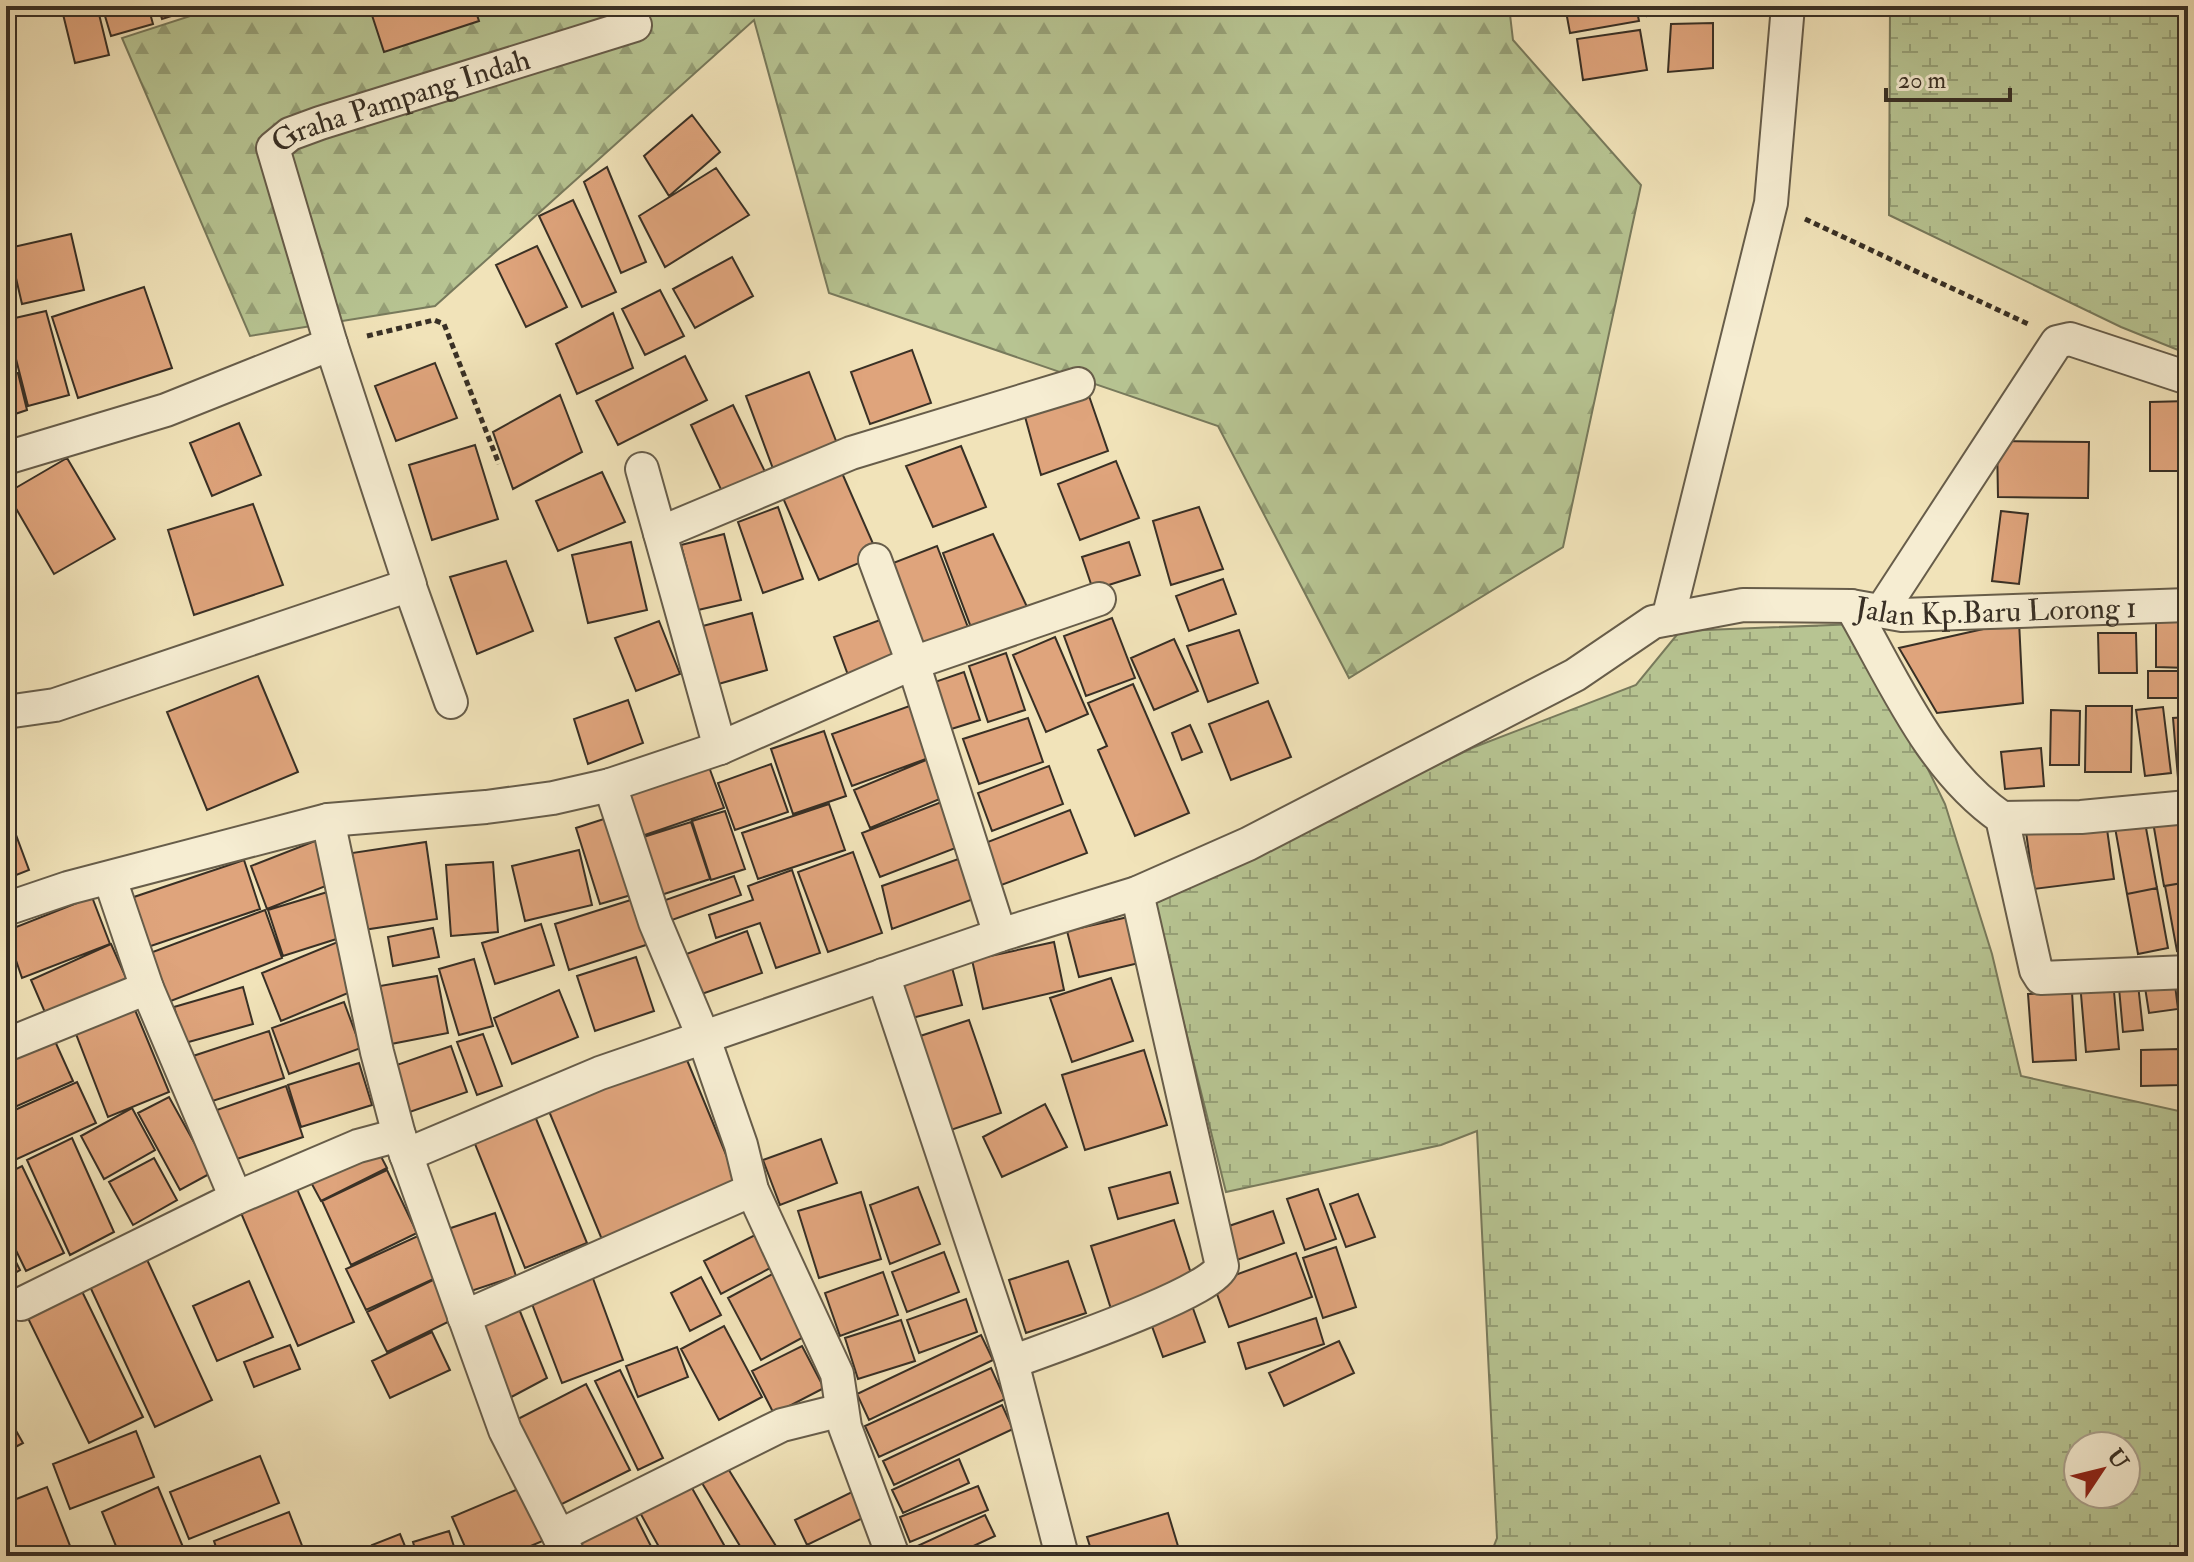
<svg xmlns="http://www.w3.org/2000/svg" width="2194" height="1562" font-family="'IM FELL Double Pica',serif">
<defs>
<pattern id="forest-firs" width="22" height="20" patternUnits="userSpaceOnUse" patternTransform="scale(2)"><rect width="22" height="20" fill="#b7c492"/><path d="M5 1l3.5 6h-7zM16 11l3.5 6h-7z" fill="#96a077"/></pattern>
<pattern id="wetland-marsh" width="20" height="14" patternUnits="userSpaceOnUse" patternTransform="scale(2)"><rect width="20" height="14" fill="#b7c492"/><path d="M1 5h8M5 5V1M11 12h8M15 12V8" fill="none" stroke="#96a077"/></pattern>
</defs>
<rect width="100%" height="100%" fill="#f1e3b9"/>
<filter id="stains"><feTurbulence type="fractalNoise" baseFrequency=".0025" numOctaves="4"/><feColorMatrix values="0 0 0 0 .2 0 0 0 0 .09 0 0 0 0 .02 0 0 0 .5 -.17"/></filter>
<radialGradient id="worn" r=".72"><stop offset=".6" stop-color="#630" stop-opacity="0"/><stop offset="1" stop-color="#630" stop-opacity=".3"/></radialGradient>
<path fill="url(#forest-firs)" stroke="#787a5c" stroke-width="2" d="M221,6H1509L1513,40L1641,185L1563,547L1349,678L1218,426L829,293L754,20L435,306L250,336L122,38Z"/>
<path fill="url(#wetland-marsh)" stroke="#787a5c" stroke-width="2" fill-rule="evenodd" d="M1890,6H2188V354L2121,327L1889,215Z
M1857,624L1945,804L1992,954L2021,1076L2188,1113V1556H1490L1497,1538L1477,1131L1441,1145L1226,1192L1154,904L1472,748L1636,685L1680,631ZM2078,1446H2126V1494H2078Z"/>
<path fill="#dfa47c" stroke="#393025" stroke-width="2" d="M61,6H97L109,55L75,63Z
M102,6H148L153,24L111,36Z
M158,6H203L162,19Z
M369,6H474L479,21L384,52Z
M1565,6H1636L1639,21L1570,33Z
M1645,6H1671L1672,11L1647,16Z
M1713,23V68L1668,72L1671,24Z
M1640,30L1647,70L1583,80L1577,39Z
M692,115L720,152L669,196L644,156Z
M607,167L646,262L621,273L584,182Z
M716,168L749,215L665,267L639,216Z
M573,200L616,292L582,307L539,216Z
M71,234L84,290L22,304L9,248Z
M537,246L567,307L526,327L496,265Z
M732,257L753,296L695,328L673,289Z
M144,287L172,368L78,398L52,317Z
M660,290L684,336L645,355L622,309Z
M46,311L69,395L28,406L6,320Z
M613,313L633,368L577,394L556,344Z
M912,350L931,403L870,424L851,372Z
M685,356L707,400L618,445L596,401Z
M435,363L457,418L396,441L375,386Z
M809,372L838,446L775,474L746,396Z
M18,373L27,410L6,417V375Z
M1088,393L1108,451L1041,475L1024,413Z
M560,395L582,452L513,489L493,432Z
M2188,401V471H2150V402Z
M733,405L767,476L724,496L691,425Z
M239,423L261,475L212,496L190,443Z
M1997,441L2089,442L2088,498L1998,497Z
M475,445L498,519L432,540L409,465Z
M961,446L986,507L933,527L906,466Z
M67,458L115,539L54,574L7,493Z
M1116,461L1139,518L1080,540L1058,484Z
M602,472L625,522L558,551L536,501Z
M842,473L878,555L819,580L783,498Z
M253,504L283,585L194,615L168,530Z
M778,507L803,579L763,593L738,522Z
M1199,507L1223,569L1171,585L1153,521Z
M2001,511L2028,514L2019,584L1992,581Z
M724,534L741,600L698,610L681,545Z
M993,534L1028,609L972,630L943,553Z
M631,542L647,610L588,623L572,555Z
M1129,542L1140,575L1093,590L1082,557Z
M937,546L972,638L923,657L888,565Z
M506,561L533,631L477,654L450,577Z
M1223,579L1236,614L1189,631L1176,596Z
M752,613L767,670L715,685L699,627Z
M1112,618L1135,678L1086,696L1064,636Z
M880,620L895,659L848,675L834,637Z
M659,621L680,674L636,691L615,638Z
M2019,621L2023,703L1937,713L1899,648Z
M2156,622H2188V668L2156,667Z
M1239,630L1258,683L1208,702L1187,646Z
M2098,633H2136L2137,673H2099Z
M1055,637L1088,714L1046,732L1013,655Z
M1174,639L1198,691L1154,710L1131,658Z
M1006,653L1025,710L988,722L969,666Z
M2148,671H2188V698H2148Z
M964,672L980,720L945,731L929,684Z
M258,676L298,772L207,810L167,712Z
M1133,684L1189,813L1135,836L1098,750L1107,746L1088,703Z
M628,700L643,743L588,764L574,719Z
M1268,701L1291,757L1231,780L1209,724Z
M915,704L934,756L852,786L832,734Z
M2086,706H2132L2131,772H2085Z
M2163,707L2171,773L2145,776L2136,710Z
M2051,710L2080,711L2079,765H2050Z
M2188,717V777L2178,778L2173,718Z
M1028,718L1043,762L979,784L963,739Z
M1190,725L1202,752L1182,760L1172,733Z
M824,731L846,796L793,814L771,749Z
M2041,748L2044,786L2005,789L2001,752Z
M931,758L947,796L870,828L854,790Z
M771,764L788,812L735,830L718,783Z
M1049,766L1063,804L992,831L978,793Z
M709,767L724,808L636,838L622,797Z
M949,799L966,844L880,877L862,833Z
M829,804L845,850L758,879L742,833Z
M6,808L29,870L6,879Z
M1070,810L1087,853L996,887L980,845Z
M725,811L745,869L711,880L692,821Z
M2144,817L2157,888L2127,894L2114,822Z
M607,818L631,895L600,904L576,828Z
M2181,818L2188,854V882L2164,886L2153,822Z
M691,822L710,879L652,898L634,840Z
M2106,822L2114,879L2034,889L2026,832Z
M320,839L336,882L267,909L251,866Z
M426,842L437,919L363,930L352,853Z
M579,850L592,905L525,921L512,866Z
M853,852L882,933L828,952L798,872Z
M964,857L979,897L892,929L882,886Z
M244,860L260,909L142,949L125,900Z
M493,862L498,932L451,936L446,865Z
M792,870L820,953L776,968L760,923L716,938L709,915L753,900L748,886Z
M734,876L741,895L661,924L654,904Z
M2188,882V949L2177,951L2165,886Z
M2157,888L2168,948L2138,954L2127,894Z
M334,890L349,935L283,956L268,910Z
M92,897L110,944L22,978L6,931Z
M637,898L652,943L569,970L555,924Z
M265,910L282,958L163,1004L142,956Z
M1128,917L1139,963L1079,977L1067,931Z
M541,924L554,965L495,984L482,943Z
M433,928L439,957L393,966L388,937Z
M747,931L762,973L696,996L681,956Z
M340,941L360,988L281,1021L262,973Z
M1054,942L1064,990L983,1009L972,960Z
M111,944L131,989L50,1024L31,980Z
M636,957L654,1011L595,1031L577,976Z
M474,959L493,1026L459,1035L439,969Z
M950,960L962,1005L912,1018L900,973Z
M2137,975L2143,1030L2123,1032L2118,977Z
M437,976L448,1033L391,1044L380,986Z
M2174,977L2178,1009L2149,1013L2144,981Z
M1111,978L1133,1041L1072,1062L1050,998Z
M2113,980L2119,1049L2086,1052L2080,983Z
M243,987L253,1024L185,1043L174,1007Z
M559,990L578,1037L512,1064L494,1018Z
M2072,992L2076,1060L2033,1062L2028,994Z
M344,1002L361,1048L289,1074L272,1028Z
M135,1010L169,1092L108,1117L76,1034Z
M969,1020L1001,1113L939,1134L908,1040Z
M269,1031L284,1078L203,1104L187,1058Z
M483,1034L502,1086L477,1095L457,1042Z
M54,1039L73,1081L6,1111V1060Z
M451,1046L467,1092L404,1114L388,1068Z
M682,1048L739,1186L603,1242L546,1104Z
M2179,1049L2180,1085L2141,1086V1050Z
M1144,1050L1167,1125L1085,1150L1062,1075Z
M359,1063L372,1105L301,1127L288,1085Z
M77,1082L96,1123L6,1164V1114Z
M286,1086L303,1137L228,1162L211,1112Z
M169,1097L211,1173L180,1190L138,1113Z
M1045,1104L1067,1147L1002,1177L983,1137Z
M132,1108L155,1150L104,1179L81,1136Z
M532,1109L587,1243L525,1268L471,1134Z
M72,1138L114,1232L70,1255L27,1160Z
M821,1139L837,1183L780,1205L763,1160Z
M374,1143L387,1168L321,1201L307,1175Z
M154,1158L177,1200L133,1225L109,1182Z
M22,1166L64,1253L26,1271L6,1230V1174Z
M387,1170L417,1233L351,1265L322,1201Z
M1170,1172L1178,1203L1118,1219L1109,1188Z
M294,1182L354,1322L298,1346L238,1206Z
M918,1187L940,1244L890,1264L870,1205Z
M1318,1189L1336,1239L1305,1250L1287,1199Z
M861,1192L881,1259L819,1278L798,1211Z
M1358,1194L1375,1237L1346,1247L1330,1204Z
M1273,1211L1284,1243L1237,1260L1226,1227Z
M495,1213L516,1276L465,1293L445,1230Z
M1174,1220L1194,1283L1111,1309L1091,1246Z
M757,1234L774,1266L721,1294L704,1261Z
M420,1235L440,1276L366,1310L346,1269Z
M6,1242L20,1270L6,1278Z
M1336,1247L1356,1307L1323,1318L1303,1258Z
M143,1251L212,1400L155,1427L86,1278Z
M944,1252L959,1292L907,1312L892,1272Z
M1296,1253L1312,1297L1229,1327L1213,1283Z
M1068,1261L1086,1313L1026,1333L1009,1280Z
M778,1271L811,1333L761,1360L728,1298Z
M883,1272L898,1315L840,1336L825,1293Z
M591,1273L623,1360L562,1383L529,1296Z
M701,1277L721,1315L690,1331L671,1293Z
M76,1279L143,1417L89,1443L22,1306Z
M435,1279L454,1319L387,1352L367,1312Z
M249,1281L273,1337L217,1361L193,1306Z
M966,1299L977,1332L919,1353L907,1320Z
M1190,1300L1205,1342L1163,1357L1148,1315Z
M517,1304L547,1378L500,1403L470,1326Z
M1316,1318L1324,1344L1246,1369L1238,1343Z
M901,1320L915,1361L858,1379L845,1338Z
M724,1326L762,1397L719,1420L681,1349Z
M432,1332L450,1370L390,1398L372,1361Z
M981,1335L993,1360L869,1420L857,1394Z
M1339,1341L1354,1373L1284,1406L1269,1373Z
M290,1345L300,1369L254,1387L244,1362Z
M802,1346L824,1388L774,1414L752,1371Z
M677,1347L688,1377L638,1397L626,1366Z
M991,1368L1005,1399L879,1457L865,1426Z
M620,1370L663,1458L638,1470L595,1381Z
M586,1384L630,1470L556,1507L512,1422Z
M1002,1405L1013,1429L894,1485L883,1461Z
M6,1413L23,1443L6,1452Z
M136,1431L154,1477L70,1509L53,1464Z
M260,1456L279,1503L189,1539L170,1492Z
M959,1459L969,1483L903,1513L892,1490Z
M727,1467L779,1551L771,1556H746L702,1483Z
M688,1481L724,1545L705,1556H664L638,1509Z
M530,1484L552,1537L507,1556H469L452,1517Z
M978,1486L988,1510L910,1542L900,1517Z
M47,1487L74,1556H6V1503Z
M158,1487L183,1547L163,1556H120L102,1512Z
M856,1490L869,1515L807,1545L795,1520Z
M632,1509L656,1556H586L577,1538Z
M289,1512L306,1556H219L214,1541Z
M1168,1513L1181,1556H1093L1087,1537Z
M985,1515L995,1536L952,1556H916L913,1548Z
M449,1531L457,1556H417L413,1542Z
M400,1534L409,1556H376L372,1545Z"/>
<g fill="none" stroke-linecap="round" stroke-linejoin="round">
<g stroke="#675d4a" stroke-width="36">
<g id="street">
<path d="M6,458L166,410L331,344"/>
<path d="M642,469L720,748"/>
<path d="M660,533L851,453L1078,384"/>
<path d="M875,560L913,663L1000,935"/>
<path d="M409,584L451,702"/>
<path d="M1851,606C1894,680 1930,768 2002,818L2036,970L2041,978L2188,972"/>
<path d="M1882,610L2057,342L2070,339L2188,378"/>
<path d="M1668,619L1771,203L1788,6"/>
<path id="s1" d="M6,712L55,705L410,585L331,344L273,148L290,134L320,123L635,25"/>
<path d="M610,785L655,922L703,1036L741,1145L752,1190L837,1374L845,1427L893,1556"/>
<path d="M2002,818L2081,817L2188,807"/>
<path d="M328,820L377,1052L399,1135L505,1430L569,1556"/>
<path d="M110,879L147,988L236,1198"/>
<path d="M6,909L68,888L328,820L486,807L553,798L610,785L720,748L913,663L1099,599"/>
<path d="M883,975L1012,1362L1062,1556"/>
<path d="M6,1045L147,988"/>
<path id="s2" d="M406,1155L600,1073L1000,935L1137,893L1248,844L1575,675L1653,622L1743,605L1851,606L1902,615L2188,605"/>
<path d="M21,1304L236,1198L358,1146L399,1135"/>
<path d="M464,1317L752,1190"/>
<path d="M1012,1362C1046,1349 1213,1293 1222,1266L1137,893"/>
<path d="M559,1536L782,1425L842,1410"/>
</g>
</g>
<path stroke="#393025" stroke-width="5" stroke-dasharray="6 4" stroke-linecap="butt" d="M1805,219L2028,324
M367,336L434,320L444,324L499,464"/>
<use href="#street" stroke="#f6edd2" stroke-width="32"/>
</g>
<g text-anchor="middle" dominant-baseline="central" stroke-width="8" stroke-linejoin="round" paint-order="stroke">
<g font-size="30" fill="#393025" stroke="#f6edd2">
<text stroke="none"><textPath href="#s1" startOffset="1020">Graha Pampang Indah</textPath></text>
<text stroke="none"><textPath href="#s2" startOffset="1706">Jalan Kp.Baru Lorong 1</textPath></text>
</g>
</g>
<rect width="2194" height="1562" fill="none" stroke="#f1e3b9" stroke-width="32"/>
<rect x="8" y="8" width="2178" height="1546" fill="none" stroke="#393025" stroke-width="4"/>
<rect x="16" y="16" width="2162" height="1530" fill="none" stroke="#393025" stroke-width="2"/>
<g transform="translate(2102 1470) rotate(55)"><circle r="38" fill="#f6edd2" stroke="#aaa18d" stroke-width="2"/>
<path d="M0-6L14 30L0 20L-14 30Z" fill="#8f2418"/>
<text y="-12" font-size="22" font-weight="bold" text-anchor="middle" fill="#393025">U</text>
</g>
<path d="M1886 88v12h124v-12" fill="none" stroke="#393025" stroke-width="4"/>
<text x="1898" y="88" font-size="24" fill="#393025" stroke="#f6edd2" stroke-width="6" paint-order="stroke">20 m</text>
<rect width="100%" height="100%" filter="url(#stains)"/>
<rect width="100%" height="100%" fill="url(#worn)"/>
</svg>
